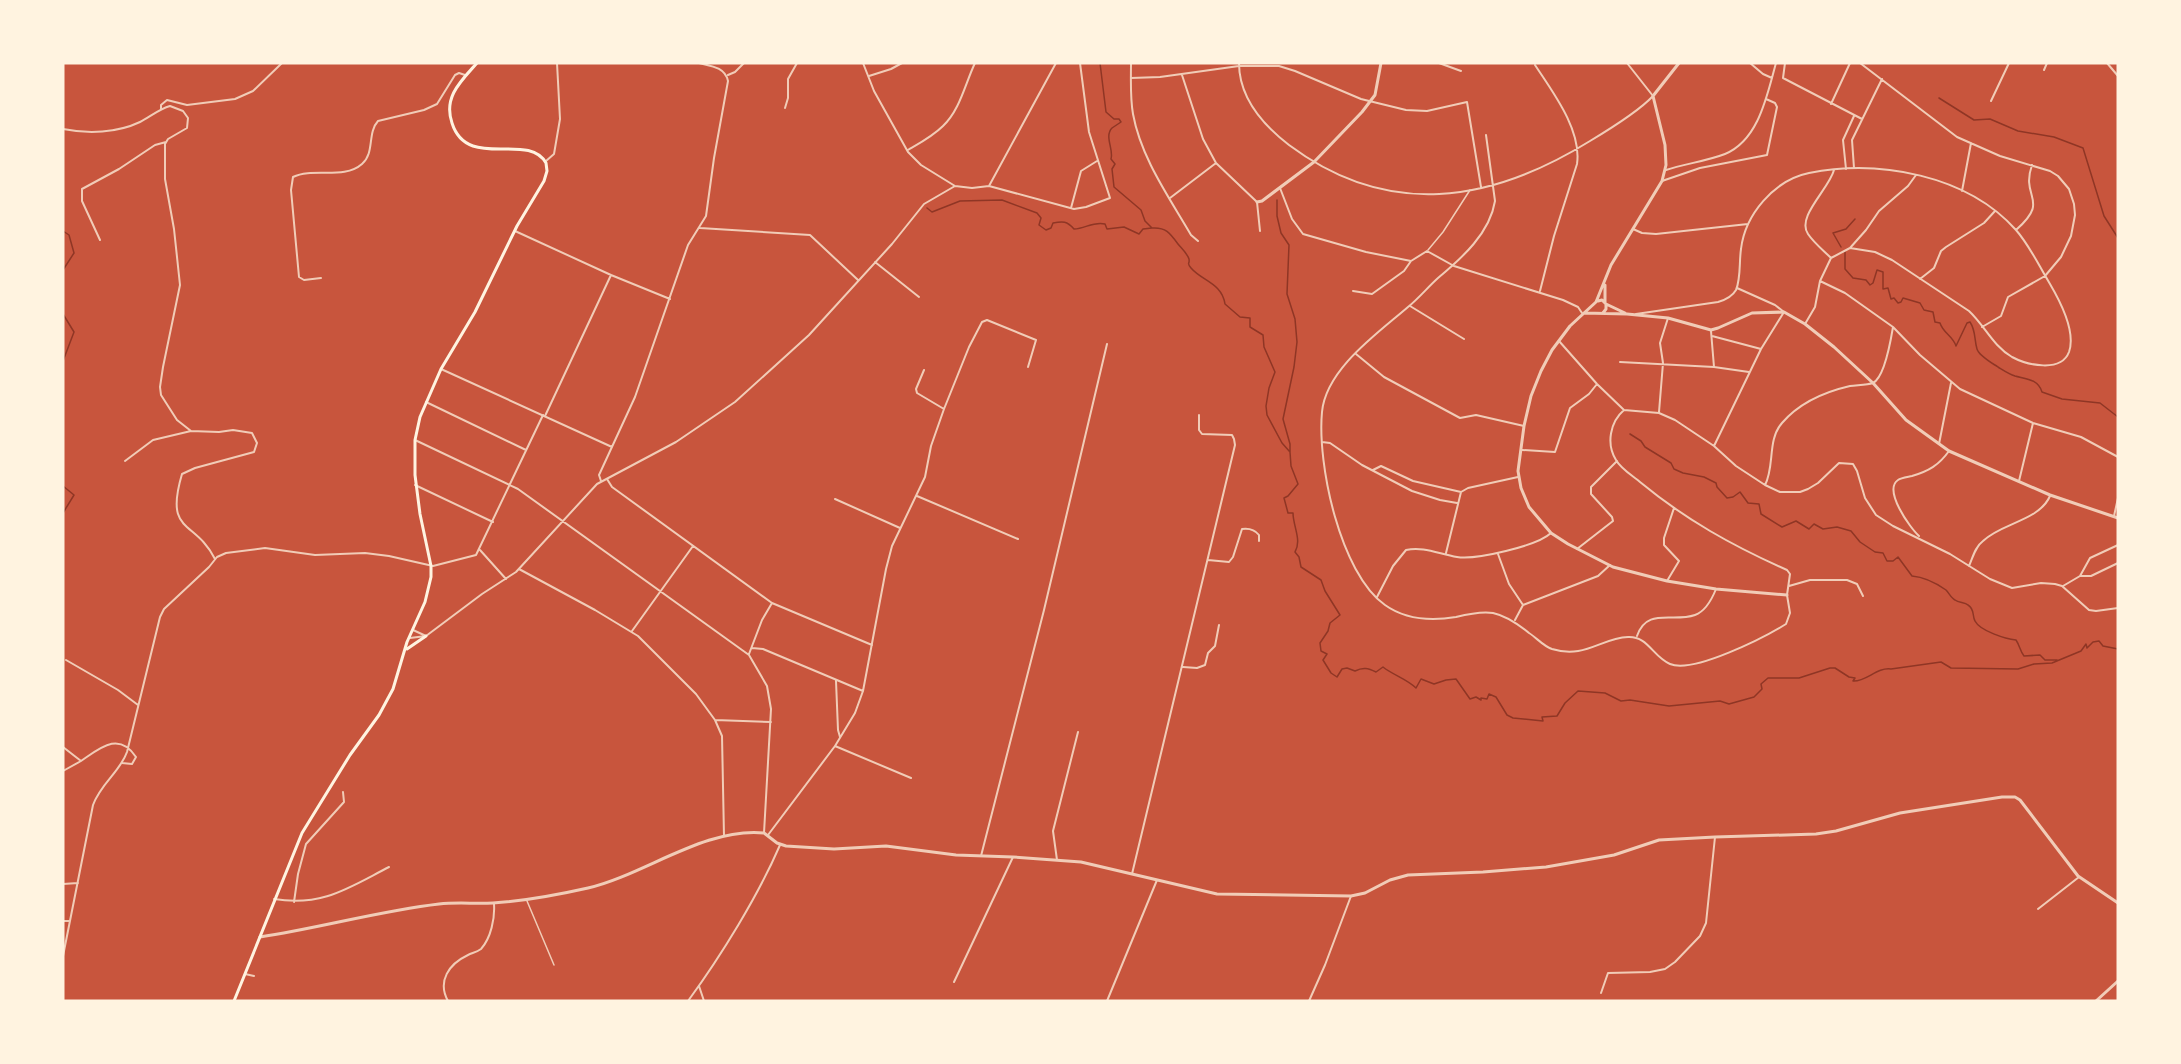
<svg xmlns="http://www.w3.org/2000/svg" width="2181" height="1064" font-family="Commissioner,sans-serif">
<rect width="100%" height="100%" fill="#c8553d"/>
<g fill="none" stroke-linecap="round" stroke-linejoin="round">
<path stroke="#8f3625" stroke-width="1.5" d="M1100,63L1106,112L1114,119H1119L1121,122C1118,124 1115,126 1112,128C1104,136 1114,150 1111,159L1115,164L1112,169L1114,187L1141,210L1145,221L1152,228C1166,227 1170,233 1178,244C1181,248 1187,253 1189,259C1190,265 1186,262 1191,268C1202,281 1222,283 1225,304L1240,317L1250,318V327L1263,335L1264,347L1275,372L1269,388L1266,406L1267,415L1282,443L1290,452L1291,466L1298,484L1288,496L1284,498L1288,513H1293C1293,526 1302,540 1295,552L1299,557L1301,567L1321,580L1325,591L1340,615L1330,623L1328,631L1320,643L1321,651L1327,654L1323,660L1331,673L1337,677L1342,669L1347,668L1355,671C1363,667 1368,668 1376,672L1383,667C1393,675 1407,679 1416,688L1421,679L1434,684L1446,680L1456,679L1470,699L1476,697L1481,700V698L1487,699L1489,694L1496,697L1507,715L1513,718L1543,721L1542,717L1557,716L1565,703L1578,691L1605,693L1621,701L1630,700L1669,706L1720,701L1729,704L1754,697L1762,689L1761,684L1768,678H1799L1830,668H1835L1849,677L1855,678L1853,681C1866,682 1877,667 1891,669L1941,662L1951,668L2018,669L2034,664L2052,663L2081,651L2086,644L2087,648L2093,642L2099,641L2103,646L2118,649
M1939,98L1974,120L1990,119L2018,131L2054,137L2083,148L2104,216L2118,238
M1277,200V216L1281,233L1289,245L1287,294L1295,319L1297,342L1294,367L1283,419L1290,444V452
M927,208L932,212L960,201L1002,200L1037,213L1041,218L1039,225L1046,230L1051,228L1053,223C1063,221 1067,221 1074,229C1085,229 1093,221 1105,224L1107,229L1124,227L1139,234L1143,229L1152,228
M63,231L69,235L74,253L63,270
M1841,247L1833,233L1846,229L1855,219
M1845,252V269L1853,278L1866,280L1870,285L1873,283L1877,270L1883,272V289L1888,288L1891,299L1894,298L1898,303L1901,302L1903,298L1920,303L1924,310L1933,312L1935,322L1940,323C1943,333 1953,336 1956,346L1967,323L1970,322C1976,331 1974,339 1977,349C1979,356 1992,363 1998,367C2003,370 2009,374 2015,376C2026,379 2038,379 2042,392L2062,399L2100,403L2118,417
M63,314L74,332L63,361
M1630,434L1641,441L1645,447L1671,463L1674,469L1683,473L1704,477L1716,483L1717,487L1727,498L1733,497L1740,492L1748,503L1759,504L1761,514L1782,527L1796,521L1809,529L1814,524L1823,529L1837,527L1851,531L1860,542L1875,552L1883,553L1887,561H1893L1898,557L1912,576C1924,577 1936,583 1946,590C1949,593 1951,598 1955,600C1959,603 1965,602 1968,605C1975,609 1972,616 1975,621C1980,631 2006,639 2016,640C2020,646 2020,651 2024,656L2040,655L2045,660H2057
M63,486L74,495L63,513"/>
<path stroke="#f1ccb7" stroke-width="1.5" d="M527,901L554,965"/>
<path stroke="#f1ccb7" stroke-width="1.5" d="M1428,250L1443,232L1470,190"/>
<path stroke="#f1ccb7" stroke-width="2" d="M863,63L874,91L908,152L921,165L955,186L972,188L989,186L1074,209L1086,207L1110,198L1089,132L1080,63
M1131,63C1131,80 1130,97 1133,114C1141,158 1169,197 1191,235L1198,241
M1239,63C1239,98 1263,125 1289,145C1388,219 1490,203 1590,141C1610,129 1638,112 1653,96L1627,63
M1439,63L1461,71
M1750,63L1763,74L1772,78
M1785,63L1783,78L1862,119
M1860,63L1957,137L2000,156L2050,171L2058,176L2069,189L2074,204L2075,215L2071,236L2061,257L2045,276L2008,297L2001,316L1982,327
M2107,63L2118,76
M1535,65C1552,91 1582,130 1577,164L1554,236L1540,291
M2044,70L2047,63
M728,75L735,72L744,63
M1182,75L1203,139L1216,163L1257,202L1260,231
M869,76L891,69L902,63
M1131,78L1160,77L1239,66H1279L1295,71L1361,99L1406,110L1427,111L1467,102L1481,187
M1991,101L2009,63
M1831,104L1850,63
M785,108L788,98V79L797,63
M161,109V105L167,100L187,105L235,99L253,91L282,63
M63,129C88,134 117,133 140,122C150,117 159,109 170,106L183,111L188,118L187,128L168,139L165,144V179L174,229L180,285L163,367L160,387L161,395L177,420L191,431L219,432L233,430L252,433L257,443L254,452L195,468L182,474C164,535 195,519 215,559
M1486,135L1495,201C1490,233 1462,258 1438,278C1428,287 1419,298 1408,307C1378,333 1326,369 1322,412C1317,464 1340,573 1385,605C1406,620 1432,621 1456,617C1468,614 1481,611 1493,613C1507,616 1518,624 1529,633C1537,638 1543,646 1552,649C1585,659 1601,638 1628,637C1648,636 1653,657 1670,664C1693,674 1765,637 1786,624L1790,613L1787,595L1790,574L1787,570C1733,546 1686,520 1640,482C1633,476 1621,469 1616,460C1606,444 1610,422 1624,410
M908,150C920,143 933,136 943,126C960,110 965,84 975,63
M546,161L554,154L560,119L557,63
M1854,168L1852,140L1882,79
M1846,169L1843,140L1854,116
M1666,170C1684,164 1707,161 1725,154C1759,140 1767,95 1776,63
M1662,181L1700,168L1767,155L1777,107L1775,103L1766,99
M989,186L1056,63
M1280,188L1292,219L1303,234L1366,252L1411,261
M1962,191L1971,143
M1170,198L1216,163
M1071,208L1081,171L1097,161
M700,228L810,235L858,280
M1633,229L1642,233L1656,234L1748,224
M2016,230C2051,199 2020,199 2032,165
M515,231L611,275L670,299
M100,240L82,201V189L119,169L155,145L166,142
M1831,258C1824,251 1814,243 1808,234C1796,217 1829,189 1834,170
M875,262L919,297
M321,278L304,280L299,277L291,190L293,177C313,167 344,180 362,164C375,153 367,133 378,121L424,110L437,104L455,75L459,73L465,75
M1920,279L1934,268L1941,251L1946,247L1984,223L1995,211
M1820,281L1845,293L1893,327L1920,355L1960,389L2033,423L2081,437L2118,457
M1353,291L1372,294L1404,271L1411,261L1427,251L1454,266L1563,300L1578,307L1582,313
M1410,306L1464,339
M1636,314L1718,302C1725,300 1732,297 1736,290C1741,278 1739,262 1741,249C1745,215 1774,180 1809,173C1879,159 1967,175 2016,230C2030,246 2039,266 2050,284C2060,301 2076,332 2069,352C2061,373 2027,365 2012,357C1993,346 1985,326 1969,311L1892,260L1875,252L1850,248
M1805,324L1815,307L1820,281L1831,258L1850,248L1866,230L1879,211L1908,186L1916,175
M1711,331L1714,367
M1712,336L1761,349
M1559,341L1597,384L1624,410L1659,413L1675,420L1714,446L1736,466L1765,485L1780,492H1800L1808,489L1818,483L1839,463L1853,464L1857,471L1865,498L1876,515L1893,526L1950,554L1990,579L2012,588L2041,583L2055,584L2062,586L2089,610L2096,611L2118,608
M1356,354L1384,377L1460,418L1476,415L1524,426
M1620,362L1714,367L1749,372
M441,369L612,447
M924,370L916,389L917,393L944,409
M426,402L526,450
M1659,412L1663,363L1660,343L1668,318
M545,416L611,275
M415,440L518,489L749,655L767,686L771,709L764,833
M1322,442L1330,443L1362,465L1412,491L1440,500L1457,503
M1939,444L1951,383
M1714,446L1761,349L1784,312L1775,305L1737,288
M1522,450L1555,452L1570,408L1589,394L1597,384
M125,461L153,440L191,431
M1373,470L1381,466L1413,481L1461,492L1468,488L1518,477
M607,479L612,487L772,603
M601,481L599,475L635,397L688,245L706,216L714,158L728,81C725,67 711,66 699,63
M2019,481L2033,423
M415,485L493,522
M1765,485C1775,466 1767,440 1782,423C1800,402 1824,392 1850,386C1857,385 1867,385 1873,383C1885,377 1891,339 1893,327
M917,496L1018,539
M835,499L900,528
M2114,516L2118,498
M1919,536C1910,528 1883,490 1898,480C1901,478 1908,477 1912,476C1929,471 1939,465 1949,451
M1577,549L1613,521L1612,517L1591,494V487L1617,461
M480,550L506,579
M1446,553L1461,492
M1498,554L1509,584L1523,605
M1208,560L1229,562L1233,557L1242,529C1249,528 1255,530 1259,535V541
M1969,566C1973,557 1975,547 1983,541C2001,523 2039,521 2050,496
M519,569L595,610L638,636L696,694L715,720L722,736L724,836
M2080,576H2091L2118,563
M1667,581L1679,561L1664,545V538L1674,508
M1789,586L1810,580H1847L1857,584L1863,596
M2063,586L2080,576L2090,558L2118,545
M1377,597L1393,566L1406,550C1423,546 1439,554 1457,557C1476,560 1537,546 1551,533
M1515,620L1523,605L1598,576L1610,565
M413,630L426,636
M632,631L693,546
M1637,636C1647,607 1672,623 1695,615C1706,611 1712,599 1716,589
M410,638L426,636L482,594L516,572L597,484L676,442L735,402L809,335L892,244L924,204L955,186
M752,648L763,649L863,691
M749,654L762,620L772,603L872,645
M66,660L118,690L138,705
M1183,667L1197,668L1205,665L1208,653L1215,646L1219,625
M836,681L838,730L840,737
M715,720L771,722
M835,746L911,778
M63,747L81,761C100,748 119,731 136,757L132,764L122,763
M63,771L81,761
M768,835L835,746L855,713L863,691L886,569L892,546L925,477L931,446L944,409L969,347L982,322L987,320L1036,340L1028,367
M981,856L1044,610L1107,344
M1057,860L1053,831L1078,732
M1132,874L1235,445L1234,439L1232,435L1202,434L1199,430V415
M63,884L78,883
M274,899C322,907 348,888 389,867
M294,902L298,874L306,844L344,802L343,792
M2038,909L2079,877
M63,921H70
M63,956L93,805C101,783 120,772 127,752L160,617L164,609L209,567L217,557L226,553L265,548L315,555L365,553L389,556L433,566L476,555L543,415
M245,974L254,976
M954,982L1013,857
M699,986L704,1001
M1601,993L1608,973L1650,972L1665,969L1675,962L1700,936L1706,923L1715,837
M448,1001C437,981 449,964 468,955C472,953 477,952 481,949C491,938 495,918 494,904
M688,1001C721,956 758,896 780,845
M1107,1001L1157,880
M1309,1001L1325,965L1351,896"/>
<path stroke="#f1ccb7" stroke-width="3" d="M1679,63L1653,96L1665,145L1666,165L1662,181L1611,265L1596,302L1570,326L1552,350L1541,371L1531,396L1524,426L1518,471L1521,488L1529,507L1551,533L1568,544L1613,567L1667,581L1716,589L1787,595
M1257,202L1262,201L1314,162L1362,112L1375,95L1381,63
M1605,285V302
M1598,301L1602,300L1606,304V309L1603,313
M1606,304L1625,313
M1584,313L1627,314L1668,318L1711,330L1718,328L1752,313L1784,312L1805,324L1834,347L1873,383L1906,420L1949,451L2050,495L2118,518
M260,937C320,928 379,911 439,904C457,902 475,904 493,903C525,901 557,895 588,888C644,875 705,827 764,833L777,843L786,846L834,849L886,846L956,855L1013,857L1081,862L1217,894L1351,896L1365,893L1390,880L1408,875L1483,872L1546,867L1614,855L1659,840L1715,837L1816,834L1836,831L1900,813L2002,797H2015L2020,800L2078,876L2118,903
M2096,1001L2118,981"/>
<path stroke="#fff3e0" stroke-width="3" d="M407,649L426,636
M234,1001L302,833L350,755L379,715L393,689L407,642L425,602L431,577V566L420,514L415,475V440L420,417L441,369L475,312L517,226L544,181L547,171L546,163C528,131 467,171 452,123C443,97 461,81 477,63"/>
</g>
<rect width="2181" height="1064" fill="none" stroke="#fff3e0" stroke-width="129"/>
</svg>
